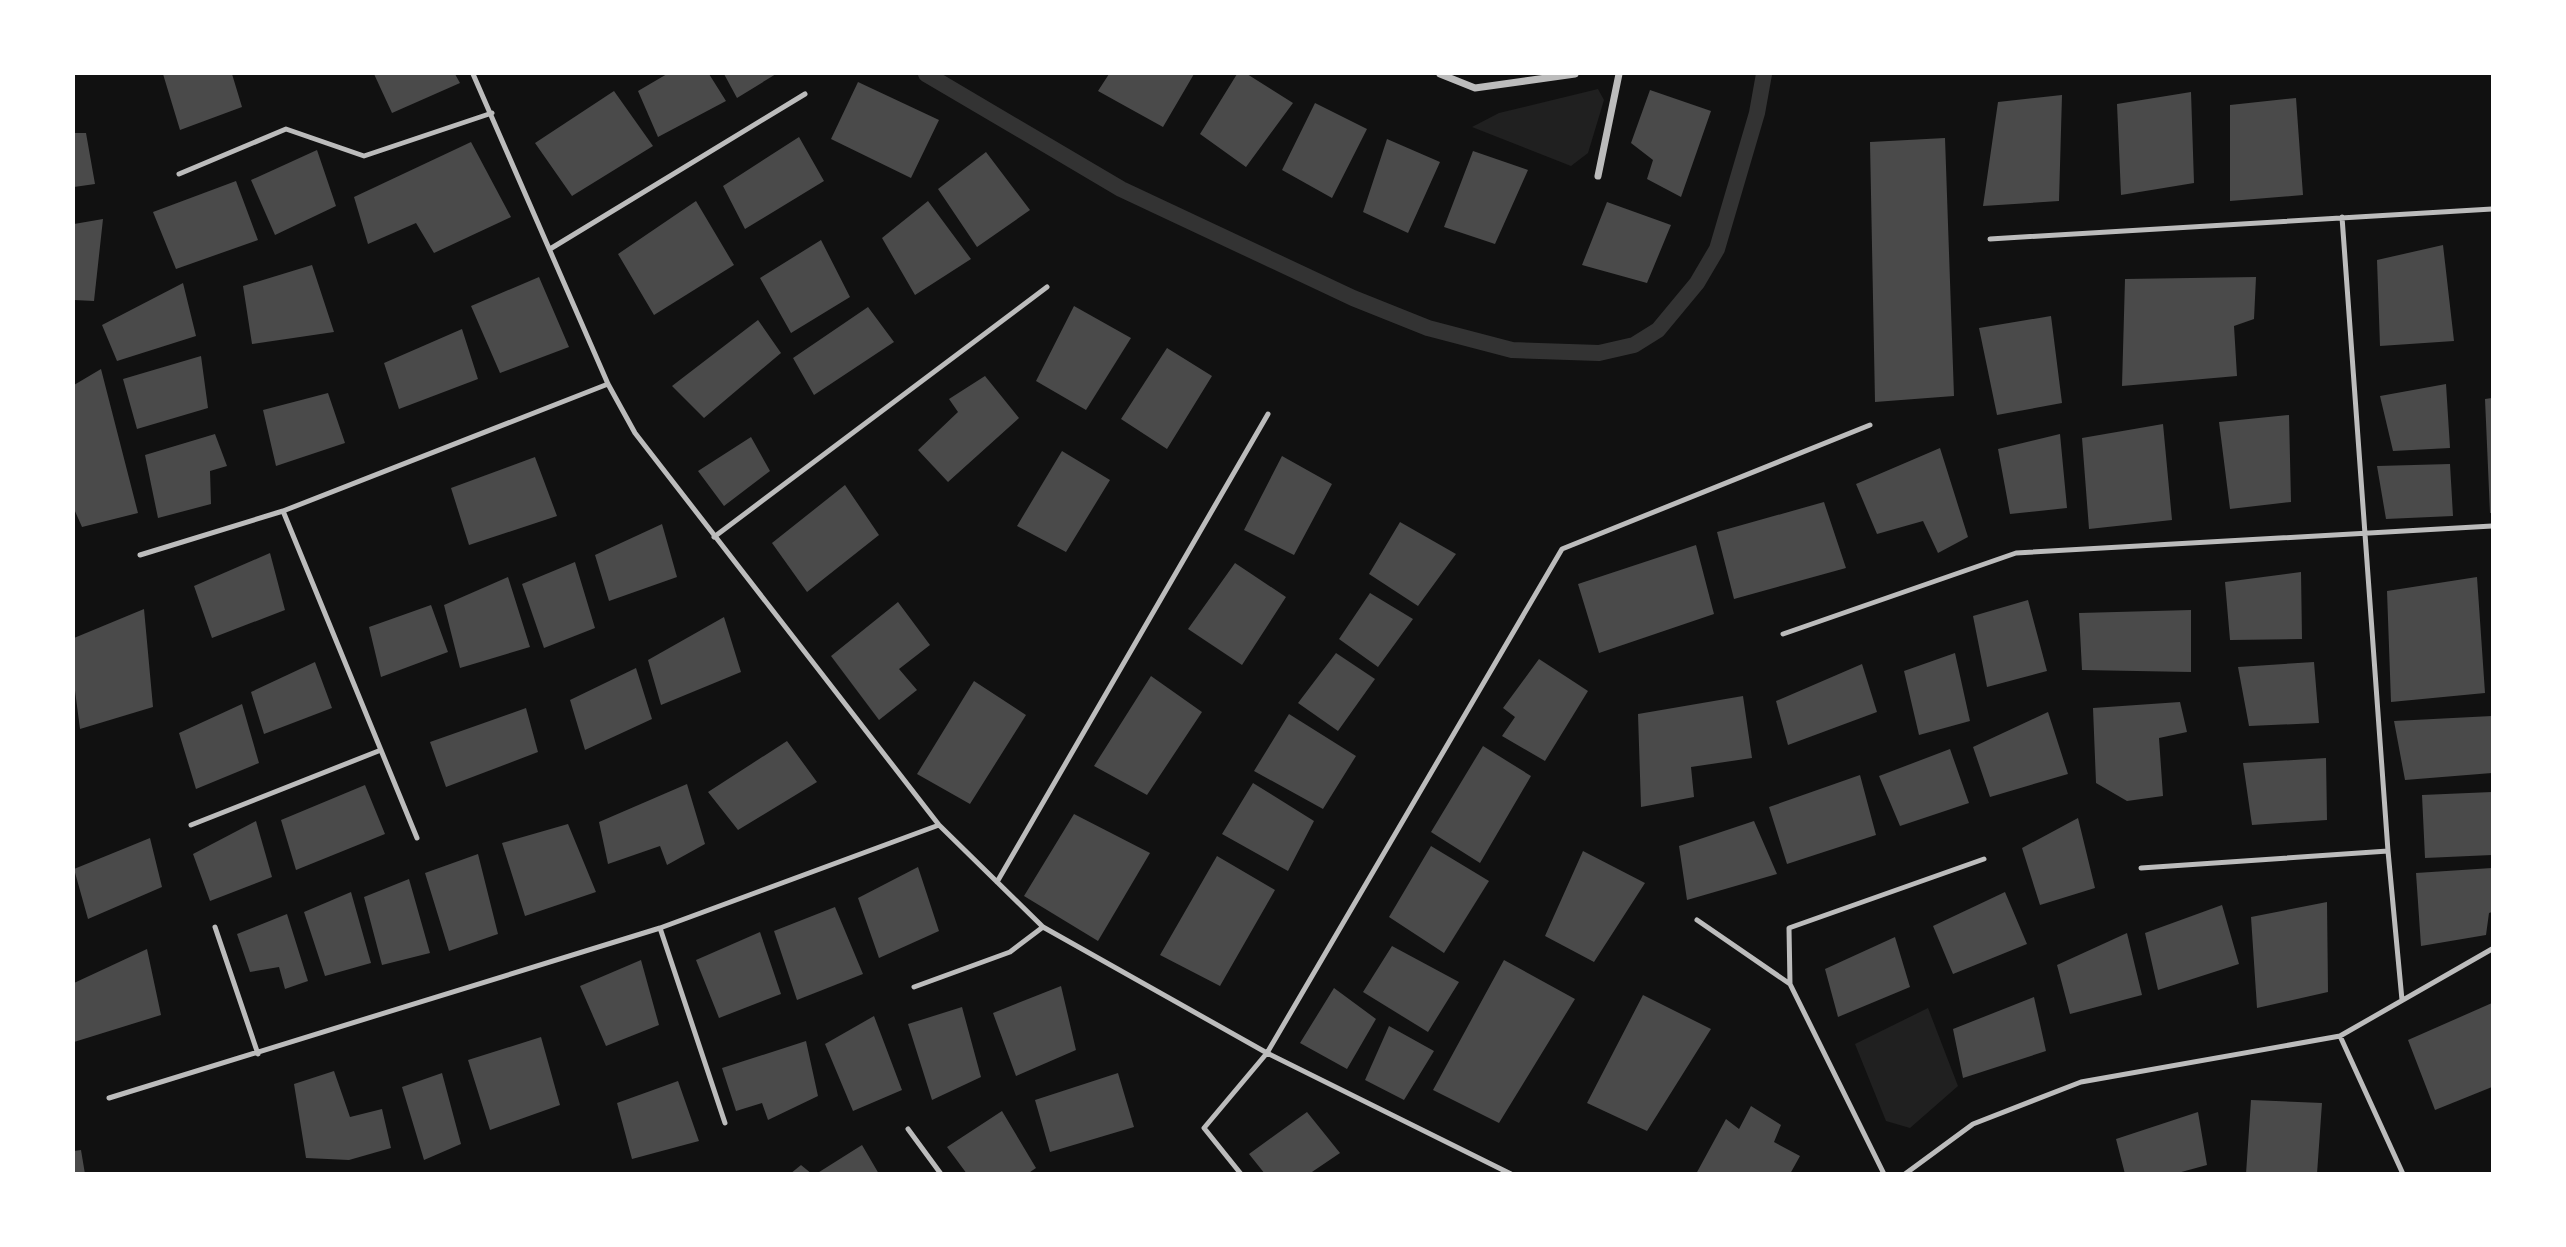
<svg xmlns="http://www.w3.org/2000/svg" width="2566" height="1247" font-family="'Noto Sans',sans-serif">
<rect width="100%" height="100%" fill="#111"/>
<path fill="#202020" d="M1598,89L1604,100L1588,153L1571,166L1472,127L1499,113Z
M1928,1008L1958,1086L1910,1128L1886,1121L1855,1044Z"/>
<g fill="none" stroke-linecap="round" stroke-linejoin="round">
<path stroke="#333" stroke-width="16" d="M926,74L1121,189L1353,298L1428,328L1512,350L1599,353L1634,345L1658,330L1697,283L1717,249L1757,113L1764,74"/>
</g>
<path fill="#4a4a4a" d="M163,74H232L242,107L180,130Z
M374,74H455L460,83L392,113Z
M667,74H709L726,101L658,137L638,91Z
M724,74H776L737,98Z
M1109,74H1194L1163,127L1098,91Z
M1237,74H1247L1293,103L1246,167L1200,134Z
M858,82L939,120L911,178L831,139Z
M1650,90L1711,111L1681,197L1647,179L1653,160L1631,143Z
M614,91L653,146L572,196L535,143Z
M2191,92L2194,183L2121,195L2117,104Z
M2062,95L2059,201L1983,206L1998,102Z
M2296,98L2303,195L2230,201V105Z
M1315,103L1367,129L1332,198L1282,170Z
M74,133H86L95,184L74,187Z
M799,137L824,181L745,229L723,186Z
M1945,138L1954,396L1875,402L1870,142Z
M1387,139L1440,162L1408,233L1363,212Z
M471,142L511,217L434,253L416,223L368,244L354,197Z
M317,150L336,206L275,235L251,180Z
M1473,151L1528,170L1495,244L1444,227Z
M986,152L1030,210L977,247L938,189Z
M236,181L258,240L176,269L153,212Z
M696,201L734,265L654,315L618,254Z
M928,201L971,259L915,295L882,238Z
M1607,202L1671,225L1647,283L1582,265Z
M103,219L94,301L74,300V224Z
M821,240L850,297L791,333L760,278Z
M2443,245L2454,341L2380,346L2377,260Z
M312,265L334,332L252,344L243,286Z
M539,277L569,347L500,373L471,306Z
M2256,277L2254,319L2234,326L2237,376L2122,386L2125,279Z
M183,283L196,336L117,361L102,325Z
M1074,306L1131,338L1086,410L1036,381Z
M868,307L894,342L814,395L793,358Z
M2051,316L2062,403L1997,415L1979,328Z
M758,320L781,353L704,418L672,386Z
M462,329L478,379L399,409L384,363Z
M1167,348L1212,376L1167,449L1121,419Z
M201,356L208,408L137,429L123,379Z
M101,369L138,513L82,527L74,509V385Z
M985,376L1019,418L948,482L918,450L958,412L949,399Z
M2446,384L2450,448L2393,451L2380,396Z
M328,393L345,443L276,466L263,410Z
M2492,398V513H2490L2485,399Z
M2289,415L2291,502L2230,509L2219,422Z
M2163,424L2172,520L2089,529L2082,438Z
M215,434L227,466L210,471L211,504L158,518L145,455Z
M2060,434L2067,508L2010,514L1998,449Z
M751,437L770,471L724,506L698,471Z
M1940,448L1968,537L1938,553L1923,521L1877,534L1856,484Z
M1062,451L1110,480L1066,552L1017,526Z
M1282,456L1332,484L1294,555L1244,530Z
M535,457L557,516L469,545L451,488Z
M2450,464L2453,516L2386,519L2377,466Z
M845,485L879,535L807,592L772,543Z
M1824,502L1846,568L1734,599L1717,532Z
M1400,522L1456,554L1418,606L1369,574Z
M662,524L677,577L609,601L595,555Z
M1696,545L1714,614L1599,653L1578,584Z
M270,553L285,610L212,638L194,586Z
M575,562L595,628L544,648L522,584Z
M1235,563L1286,597L1242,665L1188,629Z
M2301,572L2302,639L2230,640L2225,582Z
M508,577L530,647L460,668L444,605Z
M2477,577L2485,693L2391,702L2387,591Z
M1370,593L1413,619L1378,667L1339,639Z
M2028,600L2047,671L1987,687L1973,616Z
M898,602L930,645L899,669L917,690L879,720L831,656Z
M431,605L448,652L381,677L369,627Z
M144,609L153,707L80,729L74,683V638Z
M2191,610V672L2082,670L2079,613Z
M724,617L741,672L661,705L648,660Z
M1336,653L1375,679L1338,731L1298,703Z
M1955,653L1970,721L1919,735L1904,671Z
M1539,659L1588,691L1545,761L1502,736L1515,717L1503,708Z
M315,662L332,708L264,734L251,692Z
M2314,662L2319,723L2249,726L2238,667Z
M1862,664L1877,712L1788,745L1776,701Z
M636,668L652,719L585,750L570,700Z
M1151,676L1202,712L1147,795L1094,766Z
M974,681L1026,715L970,804L917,774Z
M1743,696L1752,758L1691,767L1694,797L1641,807L1638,714Z
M2180,702L2187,732L2159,738L2163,796L2127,801L2096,783L2093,708Z
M242,704L259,763L196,789L179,733Z
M526,708L538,752L446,787L430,742Z
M2048,712L2068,774L1990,797L1973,747Z
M1289,714L1356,756L1323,809L1254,771Z
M2492,716V773L2405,780L2394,721Z
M787,741L817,782L738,830L708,792Z
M1483,746L1531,776L1480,863L1431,832Z
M1950,749L1969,803L1900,826L1879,776Z
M2326,758L2327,820L2252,825L2243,763Z
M1860,775L1876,835L1787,864L1769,807Z
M1253,783L1314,821L1288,871L1222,834Z
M687,784L705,844L667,865L660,846L608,864L599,822Z
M365,785L385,834L296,870L281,820Z
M2492,792V855L2425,858L2422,795Z
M1074,814L1150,853L1098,941L1024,896Z
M2078,818L2095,888L2040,905L2022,848Z
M256,821L272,877L210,901L193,854Z
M1754,821L1777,874L1687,900L1679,846Z
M568,824L596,892L525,916L502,843Z
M150,838L162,887L88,919L74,869Z
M1431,846L1489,881L1444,953L1389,917Z
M1583,851L1645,883L1594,962L1545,936Z
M478,854L498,934L449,951L425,873Z
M1217,856L1275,890L1220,986L1160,955Z
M918,867L939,931L879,958L858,898Z
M2492,868V912L2489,913L2486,935L2421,946L2416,873Z
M409,879L430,953L382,965L364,897Z
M351,892L371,963L325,976L304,912Z
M2005,892L2027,944L1953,974L1933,926Z
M2327,902L2328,992L2257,1008L2251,917Z
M2222,905L2239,964L2158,990L2145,933Z
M835,907L863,974L797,1000L774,931Z
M287,914L308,981L285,989L279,967L250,972L237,934Z
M760,932L781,994L719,1018L696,960Z
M2127,933L2142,995L2070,1014L2057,965Z
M1895,937L1910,987L1838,1017L1825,969Z
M1392,946L1459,982L1428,1032L1363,992Z
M147,949L161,1015L74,1042V983Z
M641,960L659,1025L606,1046L580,986Z
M1504,960L1575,999L1499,1123L1433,1090Z
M1061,986L1076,1050L1016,1076L993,1013Z
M1334,988L1376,1019L1347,1069L1300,1043Z
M1643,995L1711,1029L1647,1131L1587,1103Z
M2034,997L2046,1051L1963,1078L1953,1029Z
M2492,1003V1087L2435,1110L2408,1040Z
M962,1007L981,1077L932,1100L908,1024Z
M874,1016L902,1090L853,1111L825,1044Z
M1389,1026L1434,1051L1404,1100L1365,1080Z
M541,1037L560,1105L490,1130L468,1060Z
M806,1041L818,1096L768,1120L762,1103L736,1111L722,1068Z
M334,1071L350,1117L382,1109L391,1148L349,1160L306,1158L294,1084Z
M442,1073L461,1144L424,1160L402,1087Z
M1118,1073L1134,1127L1050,1152L1035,1100Z
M678,1081L699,1141L632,1159L617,1103Z
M2251,1100L2322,1103L2317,1174H2246Z
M1751,1106L1781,1125L1774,1142L1800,1156L1790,1174H1696L1726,1119L1739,1129Z
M1002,1111L1036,1168L1027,1174H967L947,1147Z
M1307,1112L1340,1153L1309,1174H1265L1249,1154Z
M2198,1112L2207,1165L2174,1174H2125L2116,1139Z
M862,1145L879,1174H816Z
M81,1150L85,1174H74V1151Z
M801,1165L812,1174H790Z"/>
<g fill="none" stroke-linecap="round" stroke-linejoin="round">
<path stroke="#bcbcbc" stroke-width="5" d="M473,74L608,384L635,433L939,825L1043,927L1267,1053L1511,1174
M179,174L286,129L364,156L492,113
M2342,217L2388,851L2402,1000
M1990,239L2492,209
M550,249L805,94
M283,511L417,838
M714,537L1047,287
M140,555L283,511L608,384
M1783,634L2016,553L2492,526
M191,825L381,750
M2141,868L2388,851
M997,882L1268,414
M1697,920L1790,984
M215,927L258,1054
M660,928L725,1123
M914,987L1010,952L1043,927
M2340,1036L2403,1174
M109,1098L660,928L939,825
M908,1129L941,1174
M1241,1174L1204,1128L1267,1053L1562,549L1870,425
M1884,1174L1790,984L1789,928L1984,859
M1905,1174L1973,1124L2081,1082L2340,1036L2492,949"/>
<path stroke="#bcbcbc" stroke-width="7" d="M1440,74L1475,88L1575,74
M1598,176L1619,74"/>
</g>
<rect width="2566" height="1247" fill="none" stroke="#ffffff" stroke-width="150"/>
</svg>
